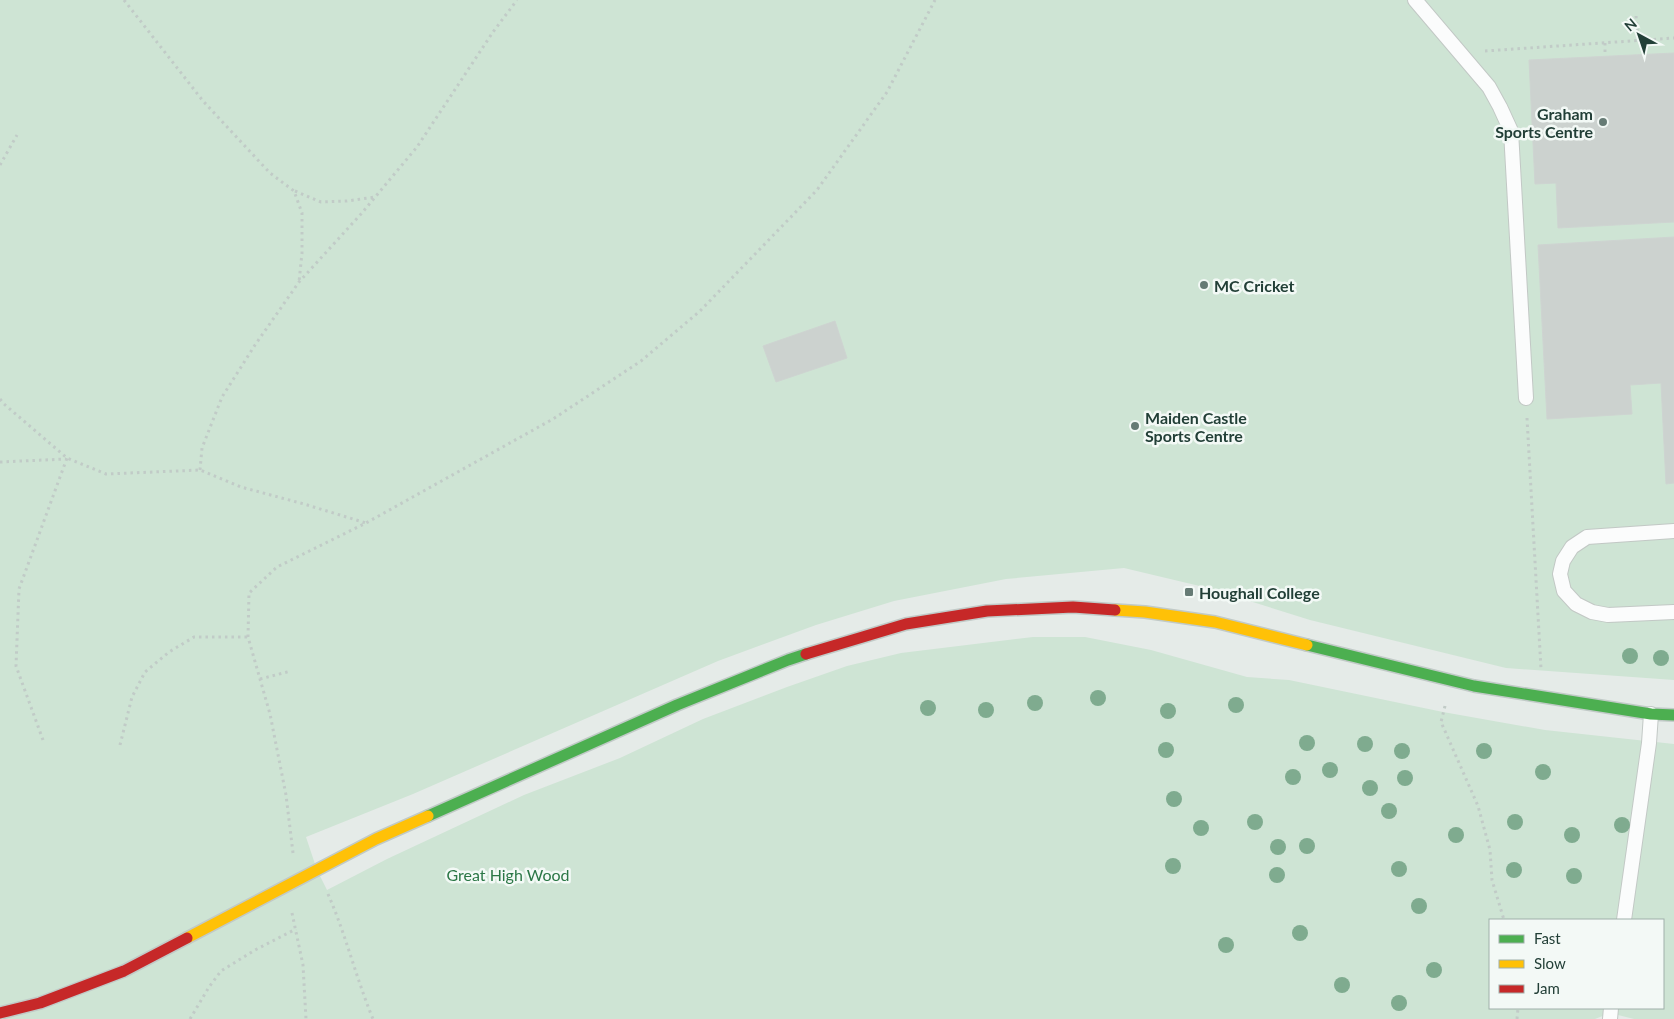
<svg xmlns="http://www.w3.org/2000/svg" width="1674" height="1019" font-family="Lato,sans-serif">
<rect width="100%" height="100%" fill="#e5ebe8"/>
<path fill="#cee4d4" fill-rule="evenodd" d="M0,0H1674V680L1506,668L1310,620L1208,588L1124,568L1006,579L894,601L816,625L718,661L413,794L306,837L317,870L327,890L387,859L524,795L620,758L703,719L787,687L847,666L901,653L1033,637H1085L1151,650L1247,677L1289,680L1443,712L1545,730L1674,744V1019H1634L1610,1013L1595,1019H0ZM1490,920H1663V1008H1490Z"/>
<path fill="#ccd2cf" stroke="#ced4d1" d="M1674,53V222L1558,228L1556,183L1535,184L1529,60Z
M1674,237V483L1666,484L1661,383L1630,385L1632,414L1547,419L1538,245Z
M835,321L847,358L776,382L763,346Z"/>
<g fill="none" stroke-linecap="round" stroke-linejoin="round">
<g stroke="#c2c8c5" stroke-width="16">
<path id="lane" d="M1415,0L1489,87L1500,107L1511,131L1526,398
M1674,531L1587,537L1572,547L1563,561L1560,574L1564,591L1576,604L1592,612L1608,615L1674,612
M1624,920L1649,743L1651,714
M1610,1019L1611,1008"/>
</g>
<g stroke="#c1cac7" stroke-width="14">
<path id="fast" d="M1307,645L1474,686L1651,714L1674,715
M428,816L677,705L788,660L806,654"/>
</g>
<g stroke="#c1cac7" stroke-width="14">
<path id="slow" d="M1115,610L1145,612L1215,622L1307,645
M187,938L376,839L428,816"/>
</g>
<g stroke="#c1cac7" stroke-width="14">
<path id="jam" d="M806,654L906,624L987,611L1073,607L1115,610
M0,1013L40,1003L124,971L187,938"/>
</g>
<path stroke="#c1cbc7" stroke-width="3" stroke-dasharray="2.5 4" stroke-linecap="butt" d="M124,0L203,101L270,173L294,191L302,213V253L299,282
M1636,16L1638,40
M1605,43V56
M1485,51L1674,38
M0,165L17,135
M295,191L321,202L347,201L375,197
M0,399L4,404L67,458L106,474L200,470L241,487L304,504L366,523
M1527,418L1541,669
M0,462L66,459
M200,470L202,448L222,397L255,345L299,282L361,214L417,147L493,32L517,0
M260,679L291,671
M1445,706L1441,722L1478,806L1490,850L1492,880L1504,920
M43,740L16,666L19,589L67,458
M120,745L132,697L145,672L169,652L194,637H248
M293,853L286,795L270,714L248,637L249,593L277,567L366,523L553,419L641,361L700,311L817,190L887,92L935,0
M328,894C346,935 356,978 373,1019
M292,913L303,965L306,1019
M190,1019L209,987L221,971L255,950L296,929
M1517,1019L1518,1008"/>
<use href="#lane" stroke="#fbfcfc" stroke-width="14"/>
<use href="#fast" stroke="#4caf50" stroke-width="11"/>
<use href="#slow" stroke="#ffc107" stroke-width="11"/>
<use href="#jam" stroke="#c62828" stroke-width="11"/>
</g>
<g fill="#7fab8f">
<circle cx="1630" cy="656" r="8"/>
<circle cx="1661" cy="658" r="8"/>
<circle cx="1098" cy="698" r="8"/>
<circle cx="1035" cy="703" r="8"/>
<circle cx="1236" cy="705" r="8"/>
<circle cx="928" cy="708" r="8"/>
<circle cx="986" cy="710" r="8"/>
<circle cx="1168" cy="711" r="8"/>
<circle cx="1307" cy="743" r="8"/>
<circle cx="1365" cy="744" r="8"/>
<circle cx="1166" cy="750" r="8"/>
<circle cx="1402" cy="751" r="8"/>
<circle cx="1484" cy="751" r="8"/>
<circle cx="1330" cy="770" r="8"/>
<circle cx="1543" cy="772" r="8"/>
<circle cx="1293" cy="777" r="8"/>
<circle cx="1405" cy="778" r="8"/>
<circle cx="1370" cy="788" r="8"/>
<circle cx="1174" cy="799" r="8"/>
<circle cx="1389" cy="811" r="8"/>
<circle cx="1255" cy="822" r="8"/>
<circle cx="1515" cy="822" r="8"/>
<circle cx="1622" cy="825" r="8"/>
<circle cx="1201" cy="828" r="8"/>
<circle cx="1456" cy="835" r="8"/>
<circle cx="1572" cy="835" r="8"/>
<circle cx="1307" cy="846" r="8"/>
<circle cx="1278" cy="847" r="8"/>
<circle cx="1173" cy="866" r="8"/>
<circle cx="1399" cy="869" r="8"/>
<circle cx="1514" cy="870" r="8"/>
<circle cx="1277" cy="875" r="8"/>
<circle cx="1574" cy="876" r="8"/>
<circle cx="1419" cy="906" r="8"/>
<circle cx="1300" cy="933" r="8"/>
<circle cx="1226" cy="945" r="8"/>
<circle cx="1434" cy="970" r="8"/>
<circle cx="1342" cy="985" r="8"/>
<circle cx="1399" cy="1003" r="8"/>
</g>
<g fill="#667b75" stroke="#f3f9f6" stroke-width="2">
<circle cx="1603" cy="122" r="5"/>
<circle cx="1204" cy="285" r="5"/>
<circle cx="1135" cy="426" r="5"/>
<rect x="1184" y="587" width="10" height="10" rx="2.5"/>
</g>
<g text-anchor="middle" dominant-baseline="central" stroke-width="5" stroke-linejoin="round" paint-order="stroke">
<g font-size="16" font-weight="bold" fill="#223f37" stroke="#f3f9f6" text-anchor="start">
<text x="1593" y="113" text-anchor="end">Graham<tspan x="1593" dy="18">Sports Centre</tspan></text>
<text x="1214" y="285">MC Cricket</text>
<text x="1145" y="417">Maiden Castle<tspan x="1145" dy="18">Sports Centre</tspan></text>
<text x="1199" y="592">Houghall College</text>
</g>
<g font-size="16" fill="#2b7746" stroke="#f3f9f6">
<text x="508" y="874">Great High Wood</text>
</g>
</g>
<rect x="1489" y="919" width="175" height="90" fill="#f3f9f6" stroke="#9fafaa"/>
<rect x="1499" y="935" width="25" height="8" fill="#4caf50" stroke="#9fafaa"/>
<text x="1534" y="944" font-size="15" fill="#223f37">Fast</text>
<rect x="1499" y="960" width="25" height="8" fill="#ffc107" stroke="#9fafaa"/>
<text x="1534" y="969" font-size="15" fill="#223f37">Slow</text>
<rect x="1499" y="985" width="25" height="8" fill="#c62828" stroke="#9fafaa"/>
<text x="1534" y="994" font-size="15" fill="#223f37">Jam</text>
<g transform="translate(1639 35) rotate(320)" stroke="#f3f9f6" stroke-width="4" paint-order="stroke">
<path d="M0-4L9 19L0 12L-9 19Z" fill="#223f37"/>
<text y="-8" font-size="14" font-weight="bold" text-anchor="middle" fill="#223f37">N</text>
</g>
</svg>
